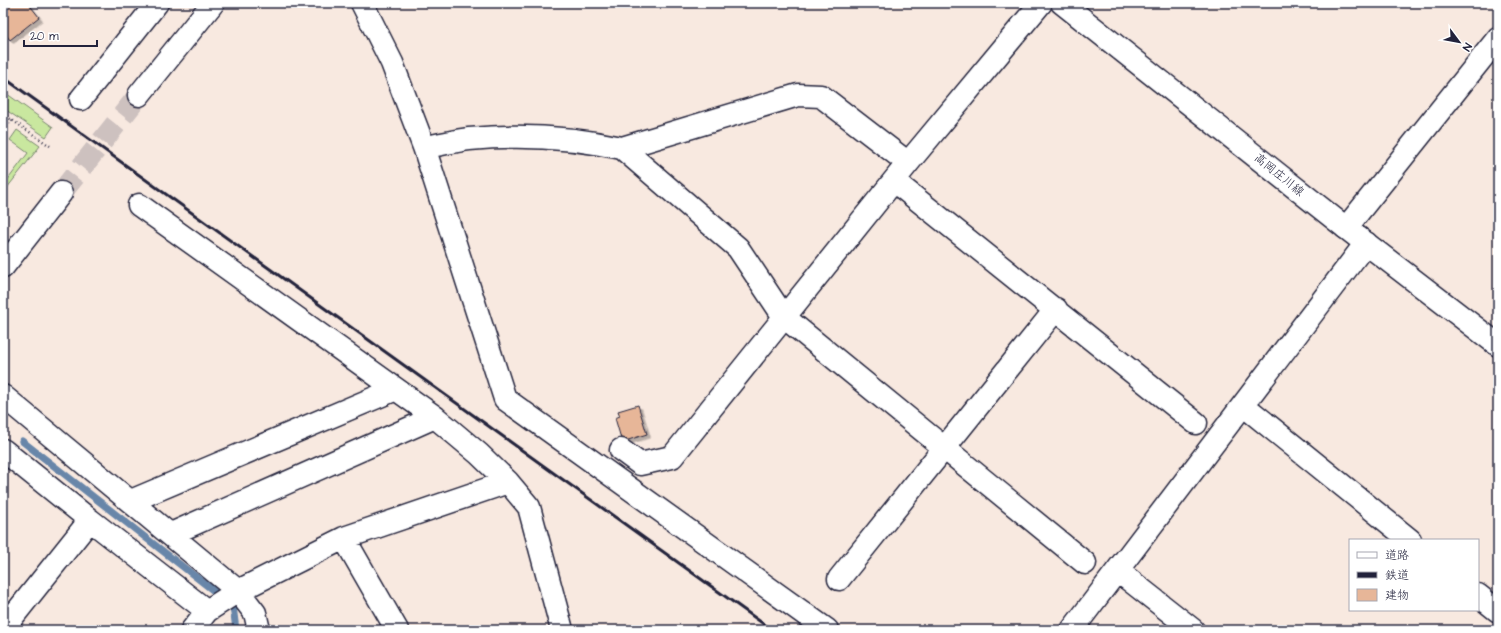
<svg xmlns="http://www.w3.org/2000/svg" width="1501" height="633" font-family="'Architects Daughter','Klee One',sans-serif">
<defs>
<filter id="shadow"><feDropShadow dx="3.5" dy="3.5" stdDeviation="0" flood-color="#0004"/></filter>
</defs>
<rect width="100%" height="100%" fill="#f8e9e0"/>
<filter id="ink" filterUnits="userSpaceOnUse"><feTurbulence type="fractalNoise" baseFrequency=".025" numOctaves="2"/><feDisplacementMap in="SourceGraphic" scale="8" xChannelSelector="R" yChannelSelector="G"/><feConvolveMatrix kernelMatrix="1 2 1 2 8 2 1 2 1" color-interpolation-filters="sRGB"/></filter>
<g filter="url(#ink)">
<path fill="#c9e79f" stroke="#76846d" d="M3,91L53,127L46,137L3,108Z
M17,130L40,146L3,193V186L28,153L10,140Z"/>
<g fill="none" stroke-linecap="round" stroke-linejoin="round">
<path stroke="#6786a9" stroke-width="7" d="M22,441L233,606L236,630"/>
</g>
<path fill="#e7b698" stroke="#22223b" filter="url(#shadow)" d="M3,3H28L39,17L10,40L3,31Z
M638,405L647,434L622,442L615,418L620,416L618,411Z"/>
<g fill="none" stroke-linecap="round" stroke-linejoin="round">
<path stroke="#cdc1bf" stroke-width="22" stroke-dasharray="22 11" stroke-linecap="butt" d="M61,193L139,95"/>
<g stroke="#22223b" stroke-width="25">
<path id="minor" d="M362,3L392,63L424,147L505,399L827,630
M139,95L213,3
M81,99L157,3
M424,147C439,145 454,141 469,139C520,134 571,137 622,148L798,95L821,96L908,163
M622,148L738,248L784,317L1085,563
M894,181L1196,423
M139,205L435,417L479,454L508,482L529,507L562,630
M1346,228L1498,38
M3,267L61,193
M3,396L238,591L255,613L259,630
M1243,405L1410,540
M3,450L90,520
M621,450L640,464L672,457L908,163L1041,3
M131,501L396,389
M171,534L435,417
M344,538L397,630
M1118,571L1193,630
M839,579L1056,309
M1478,595L1498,611
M3,629L90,520L207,611
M192,630L207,611L238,591L344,538L508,482
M1072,630L1366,243"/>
</g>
<g stroke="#22223b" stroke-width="25">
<path id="major" d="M1062,3L1346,228L1498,345"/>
</g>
<path stroke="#22223b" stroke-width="2.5" stroke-dasharray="1 3" stroke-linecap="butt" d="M3,114L50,146
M4,130L12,120"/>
<use href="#minor" stroke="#fff" stroke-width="22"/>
<use href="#major" stroke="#fff" stroke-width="22"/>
<path stroke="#22223b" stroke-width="3" d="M3,77L772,630"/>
</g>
</g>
<g text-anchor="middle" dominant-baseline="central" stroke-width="3.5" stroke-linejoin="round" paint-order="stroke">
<g font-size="12" fill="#22223b" stroke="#fff">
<text transform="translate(1279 175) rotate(39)">高岡庄川線</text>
</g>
</g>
<rect width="1501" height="633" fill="none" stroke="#fff" stroke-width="16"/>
<rect x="8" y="8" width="1485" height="617" fill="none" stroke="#22223b" stroke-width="1.5" filter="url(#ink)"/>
<rect x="1349" y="539" width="130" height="72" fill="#ffffff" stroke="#a7a7b1"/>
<rect x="1357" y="552" width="20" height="6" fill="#ffffff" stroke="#a7a7b1"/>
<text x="1385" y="559" font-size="12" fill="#22223b">道路</text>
<rect x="1357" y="572" width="20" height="6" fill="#22223b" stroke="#a7a7b1"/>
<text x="1385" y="579" font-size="12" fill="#22223b">鉄道</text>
<rect x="1357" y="589" width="20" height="12" fill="#e7b698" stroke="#a7a7b1"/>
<text x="1385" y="599" font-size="12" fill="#22223b">建物</text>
<g transform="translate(1459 42) rotate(122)" stroke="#ffffff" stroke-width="3" paint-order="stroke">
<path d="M0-3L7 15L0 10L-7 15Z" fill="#22223b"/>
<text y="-6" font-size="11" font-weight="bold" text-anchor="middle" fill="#22223b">N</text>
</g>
<path d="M24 40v6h73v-6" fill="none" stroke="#22223b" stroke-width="2"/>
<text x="30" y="40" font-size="12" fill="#22223b" stroke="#ffffff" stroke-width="3" paint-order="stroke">20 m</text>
</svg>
